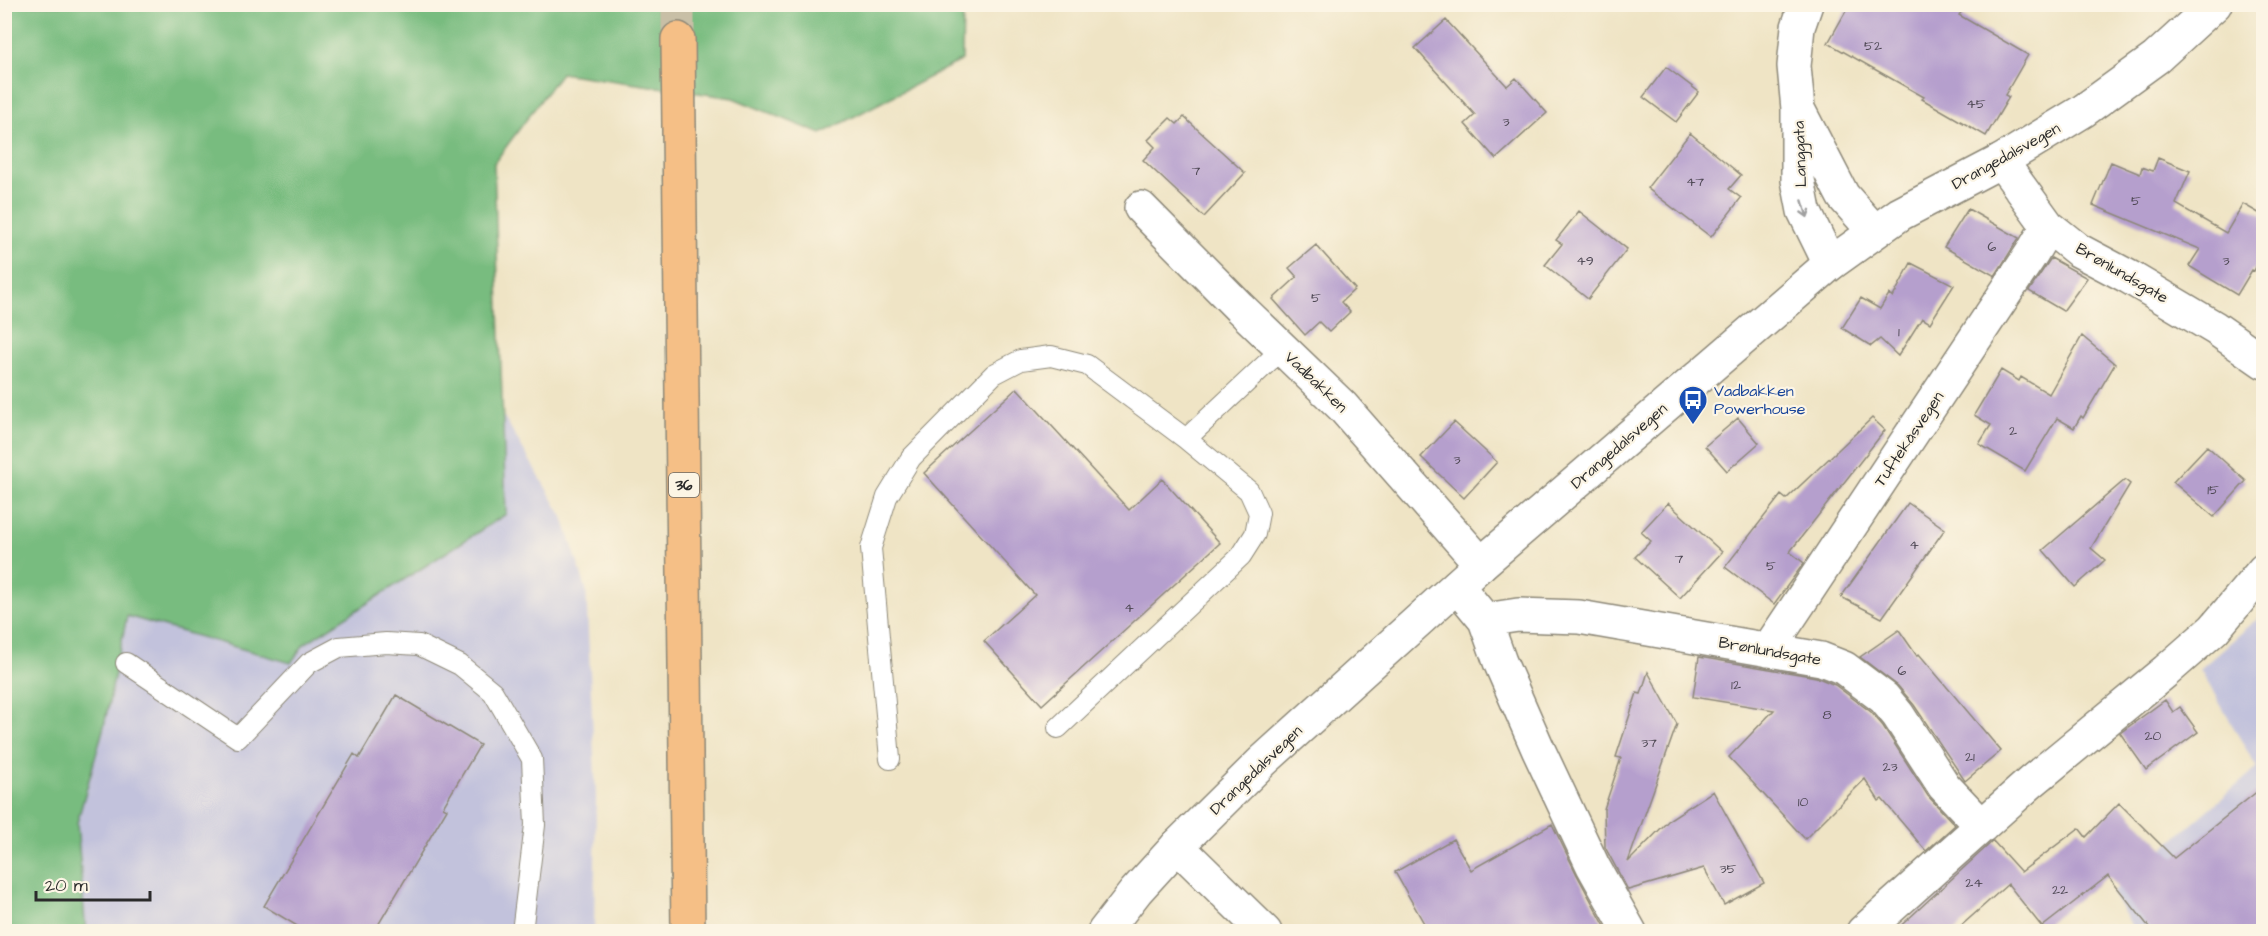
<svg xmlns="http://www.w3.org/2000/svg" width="2268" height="936" font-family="'Architects Daughter',sans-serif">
<rect width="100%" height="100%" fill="#fcf5e5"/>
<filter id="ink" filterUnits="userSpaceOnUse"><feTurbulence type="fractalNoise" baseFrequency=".0167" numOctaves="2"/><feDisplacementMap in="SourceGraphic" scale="12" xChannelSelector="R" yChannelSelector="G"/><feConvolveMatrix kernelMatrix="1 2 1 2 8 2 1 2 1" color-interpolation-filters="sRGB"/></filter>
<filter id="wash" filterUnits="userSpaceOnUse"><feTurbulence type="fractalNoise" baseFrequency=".008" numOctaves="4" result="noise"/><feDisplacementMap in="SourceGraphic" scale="24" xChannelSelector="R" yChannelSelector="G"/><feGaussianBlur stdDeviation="1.35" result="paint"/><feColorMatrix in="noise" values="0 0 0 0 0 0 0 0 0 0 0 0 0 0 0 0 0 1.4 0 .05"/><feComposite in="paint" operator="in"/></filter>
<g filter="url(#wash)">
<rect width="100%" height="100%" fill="#efe4c5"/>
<path fill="#c2c2dc" d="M503,415L563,517L586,589L596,798L594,931H88L85,923L77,823L104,726L127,615L291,662L304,644L506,514Z
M2263,614V931H2135L2112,893L2257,768L2200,669Z"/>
<path fill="#78bc7f" stroke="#527455" stroke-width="1.5" d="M5,5H963L962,60L821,134L733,98L561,73L494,163L506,514L304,644L291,663L127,616L104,726L77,823L85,923L88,931L5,932Z"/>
<g id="blocks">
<path fill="#b59fcd" d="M1850,4H1968L1959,15L2028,55L2005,95L2009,97L1986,136L1922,99L1924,97L1828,43Z
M1446,20L1507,86L1516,78L1547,113L1496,159L1465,124L1475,115L1415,48Z
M1666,67L1699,92L1676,122L1643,97Z
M1184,117L1245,173L1204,217L1143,160L1155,147L1148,140L1170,118L1177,124Z
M1690,133L1741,175L1729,189L1741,198L1711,237L1647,188Z
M2158,158L2190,171L2176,204L2226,233L2243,204L2264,216V250L2254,271L2252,270L2237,295L2189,266L2200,249L2093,205L2111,162L2140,174L2142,167L2153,171Z
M1968,209L2019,238L1995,276L1944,247Z
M1579,211L1627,249L1588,299L1545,265L1562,244L1556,240Z
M1316,245L1355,289L1341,302L1350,312L1329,332L1319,322L1305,335L1273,299L1297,277L1289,268Z
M2051,258L2087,278L2063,311L2029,291Z
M1911,263L1954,285L1930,323L1922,318L1898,356L1880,339L1871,346L1842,328L1861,298L1880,309L1889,294L1893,297Z
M2082,336L2115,364L2083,418L2081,416L2074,428L2057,418L2025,471L1979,444L1991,425L1974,415L2001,370L2019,381L2021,377L2049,394Z
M1017,388L1129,510L1162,479L1220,543L1042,705L984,641L1035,595L924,473Z
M1738,418L1759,443L1727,471L1705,446Z
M1872,418L1885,430L1792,549L1790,552L1804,563L1774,604L1725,567L1781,495L1786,499Z
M1454,422L1497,462L1464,498L1421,457Z
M2207,446L2246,481L2214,517L2173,482Z
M2125,480L2130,484L2091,548L2105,560L2075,587L2043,550Z
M1668,503L1722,552L1680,598L1635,557L1651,541L1641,532Z
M1908,503L1945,529L1882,618L1841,597Z
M1899,630L1917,656L1919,654L2001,751L1965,781L1914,705L1898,686L1860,657Z
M1699,657L1816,677L1835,685L1871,712L1883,726L1928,796L1955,825L1926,851L1882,799L1879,801L1865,779L1805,839L1729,757L1774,710L1693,697Z
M1648,672L1677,724L1628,862L1670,819L1713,791L1764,883L1724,905L1704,868L1628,890L1605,847L1604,809L1621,758L1616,757L1637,693L1641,694Z
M396,695L480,745L443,807L447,809L374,932H307L264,906L354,754L359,758Z
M2165,700L2173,712L2180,707L2198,732L2146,770L2120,733Z
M2264,786V932H2153L2108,876L2042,927L2008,884L1954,932H1894L1993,841L2021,872L2079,828L2086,837L2119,803L2174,858Z
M1552,824L1577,875L1608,932H1429L1395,872L1453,839L1471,870Z"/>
</g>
</g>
<g filter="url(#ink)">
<use href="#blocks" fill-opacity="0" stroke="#8d8878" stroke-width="1.5"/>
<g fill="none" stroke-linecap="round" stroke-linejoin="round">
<path stroke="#c8bfa6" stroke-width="33" stroke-dasharray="33 16" stroke-linecap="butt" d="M678,4V39"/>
<g stroke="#8d8878" stroke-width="22">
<path id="service" d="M1186,439L1282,349
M126,663L238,738L309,663L339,647L386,643L419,645L460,665L493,692L532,759L535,825L522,932
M890,759L871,548L887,497L911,458L994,374L1021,360L1051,356L1087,365L1186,439L1249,491L1259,513L1255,534L1241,556L1058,728"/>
</g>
<g stroke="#8d8878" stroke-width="36">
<path id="minor" d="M1806,4L1798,27L1794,66L1798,109V180L1804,211L1830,264
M1800,113L1843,196L1874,231
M2001,161L2048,226L2078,250L2129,277L2215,328L2264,362
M1141,208L1239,307L1342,406L1481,564
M1457,586L1485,620L1500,662L1538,749L1593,866L1630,932
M1485,620L1518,615L1579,617L1821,659L1844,668L1884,698L1898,715L1944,786L1982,826
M1768,650L2032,253L2048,226
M1177,846L1265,932
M1863,932L2031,782L2166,671L2214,629L2264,570"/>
</g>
<g stroke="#8d8878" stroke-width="36">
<path id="tertiary" d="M1104,932L1136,891L1177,846L1263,761L1481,564L1830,264L1900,214L2001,161L2083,111L2156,58L2215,4"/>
</g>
<g stroke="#8d8878" stroke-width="36">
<path id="trunk" d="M678,39L688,932"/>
</g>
<use href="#service" stroke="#fff" stroke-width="20"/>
<use href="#minor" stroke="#fff" stroke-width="33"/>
<use href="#tertiary" stroke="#fff" stroke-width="33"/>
<use href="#trunk" stroke="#f5bf86" stroke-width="33"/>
</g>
<defs><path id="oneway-shaft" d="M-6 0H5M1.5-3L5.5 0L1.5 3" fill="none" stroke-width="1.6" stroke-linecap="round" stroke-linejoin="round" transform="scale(1.5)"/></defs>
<use stroke="#a0a0a0" href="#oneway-shaft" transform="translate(1805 209) rotate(73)"/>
</g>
<defs>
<g id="bus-pin" transform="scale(1.5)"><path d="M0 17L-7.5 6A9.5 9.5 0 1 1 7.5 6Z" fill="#1a4fb4" stroke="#fcf5e5"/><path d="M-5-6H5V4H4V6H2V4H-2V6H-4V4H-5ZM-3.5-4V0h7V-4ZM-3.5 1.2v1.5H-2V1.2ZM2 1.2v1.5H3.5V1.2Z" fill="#fff"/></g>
</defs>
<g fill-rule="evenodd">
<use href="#bus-pin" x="1693" y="400"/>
</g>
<g text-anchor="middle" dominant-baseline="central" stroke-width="4.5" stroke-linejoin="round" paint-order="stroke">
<g font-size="14" fill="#4e4854">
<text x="1873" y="46">52</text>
<text x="1976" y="104">45</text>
<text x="1506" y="122">3</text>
<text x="1196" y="171">7</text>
<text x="1695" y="182">47</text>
<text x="2136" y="201">5</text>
<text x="1992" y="247">6</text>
<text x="1585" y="261">49</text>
<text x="2226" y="261">3</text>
<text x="1316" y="298">5</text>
<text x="1899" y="332">1</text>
<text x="2013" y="431">2</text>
<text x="1457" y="460">3</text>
<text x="2213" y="490">15</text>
<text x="1914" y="545">4</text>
<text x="1679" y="559">7</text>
<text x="1771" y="566">5</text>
<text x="1129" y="608">4</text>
<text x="1902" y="671">6</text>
<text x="1736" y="685">12</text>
<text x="1827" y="715">8</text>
<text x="2153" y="736">20</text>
<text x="1649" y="743">37</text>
<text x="1970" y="757">21</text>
<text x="1890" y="767">23</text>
<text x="1803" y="802">10</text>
<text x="1728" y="869">35</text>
<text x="1974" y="883">24</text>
<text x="2060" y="890">22</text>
</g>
<rect fill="#fcf5e5" stroke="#6a6863" stroke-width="1.5" x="669" y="473" width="30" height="24" rx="4.5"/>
<g font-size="15" font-weight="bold" fill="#2b2b2b">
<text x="684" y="485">36</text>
</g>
<g font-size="16" fill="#2b2b2b" stroke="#fcf5e5">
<text transform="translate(1800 154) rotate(-92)">Langgata</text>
<text transform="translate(2006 156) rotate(-29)">Drangedalsvegen</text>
<text transform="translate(2122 273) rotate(30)">Brønlundsgate</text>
<text transform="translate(1316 382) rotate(44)">Vadbakken</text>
<text transform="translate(1909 439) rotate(-56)">Tuftekåsvegen</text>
<text transform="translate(1619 446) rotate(-41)">Drangedalsvegen</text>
<text transform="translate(1770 651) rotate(10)">Brønlundsgate</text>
<text transform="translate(1256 770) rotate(-44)">Drangedalsvegen</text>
</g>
<g font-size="16" fill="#164399" stroke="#fcf5e5" text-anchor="start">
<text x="1714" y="391">Vadbakken<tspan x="1714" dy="18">Powerhouse</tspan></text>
</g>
</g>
<rect width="2268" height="936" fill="none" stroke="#fcf5e5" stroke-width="24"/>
<path d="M36 891v9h114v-9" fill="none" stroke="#2b2b2b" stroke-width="3"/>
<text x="45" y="891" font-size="18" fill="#2b2b2b" stroke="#fcf5e5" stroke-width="4.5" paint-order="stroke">20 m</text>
</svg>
